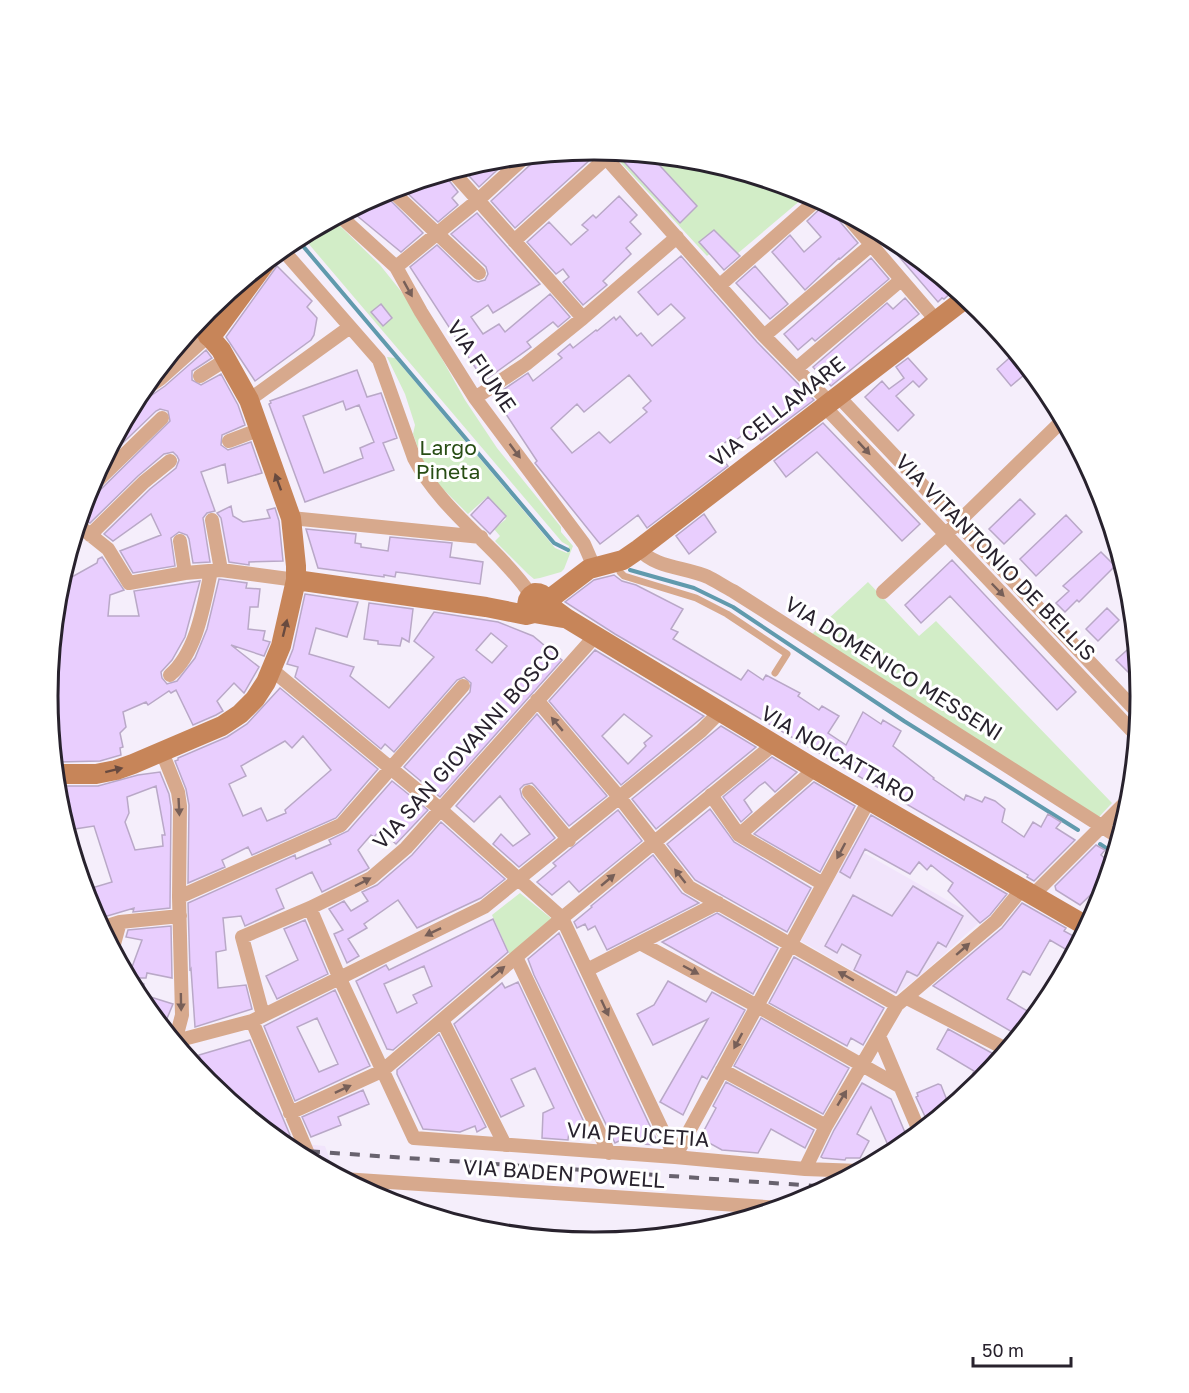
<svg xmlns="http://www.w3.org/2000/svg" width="1189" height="1393" font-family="'Golos Text',sans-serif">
<rect width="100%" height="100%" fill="#f5eefb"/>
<path fill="#f1e4fb" d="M852,846L982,920L920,976L895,995L801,941Z
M281,1142L325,1146L333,1169L323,1168L291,1151Z"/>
<path fill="#d2edc7" d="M611,152H615L680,222L697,206L651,156L701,161L808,194L737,254L725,241L707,256Z
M333,219L380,265L412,305L465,400L497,448L561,527V532L573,546L564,569L561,572L540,578L534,579L528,574L495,541L500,536L494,529L506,519L487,497L468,514L427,473L413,434L415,425L405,394L387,357L395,358L555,548L567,553L569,546L562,542L302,236Z
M868,582L919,636L936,621L1112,803L1099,817L811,635Z
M520,893L552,919L510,955L492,915Z"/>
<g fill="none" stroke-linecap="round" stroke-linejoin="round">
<path stroke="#609aad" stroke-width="4" d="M297,239L554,543L568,550
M630,570L694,588L733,607L904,721L1078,830
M1100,844L1115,854"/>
</g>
<path fill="#e9cefe" stroke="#b9a8c7" stroke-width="1.5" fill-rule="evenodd" d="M590,150L593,157L515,228L491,201L531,164L534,156Z
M615,152L651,156L697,206L680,223Z
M510,158L479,187L462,168L488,160Z
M444,174L458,192L452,198L458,205L438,222L401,187Z
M383,193L423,233L401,252L350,210Z
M619,196L637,215L630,222L641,234L626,248L631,254L603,281L607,285L583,305L563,282L569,277L563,269L556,274L527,242L549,222L571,245L588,230L582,225L593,215L596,218Z
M825,204L858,243L840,259L839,258L805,290L772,252L790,235L804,252L821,237L807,221Z
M477,213L540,284L493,313L488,305L471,317L483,334L499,324L505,332L550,294L570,317L558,327L553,322L527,342L531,347L484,381L410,267L437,245L473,280L478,282L485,280L488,274L486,267L451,234Z
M714,230L740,256L724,270L699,242Z
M877,231L898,242L955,289L944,299L942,298L938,302Z
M681,256L757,342L814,400L761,440L758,437L752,442L745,433L735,441L732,437L716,450L728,466L647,528L638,515L600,544L535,463L537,461L494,396L528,373L533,381L562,358L558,354L570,344L573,348L596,330L597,331L614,317L616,320L620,316L637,336L641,333L652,346L685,318L671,304L658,315L638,292ZM629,375L651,401L643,408L647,412L610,443L599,432L572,453L551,428L577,404L584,412Z
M871,258L889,279L815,341L812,338L798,350L784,334Z
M277,266L312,301L307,307L317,318L314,335L311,340L255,381L226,337Z
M755,266L788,304L770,319L736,283Z
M905,298L919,314L831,386L813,367L887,303L893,309Z
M381,304L392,318L383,326L371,312Z
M206,350L212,358L192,371V380L201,385L221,374L238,405L245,425L222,435L221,445L228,450L251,442L262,473L228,483L225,464L201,472L215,511L207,513L203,518L210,562L193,563L189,539L187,535L179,532L171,538L175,566L133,573L120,551L161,535L151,514L113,541L104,534L150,489L176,468L179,460L177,456L173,452L164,454L138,476L90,523L81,517L87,498L95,495L170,421L168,411L160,409L156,411L102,463L134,404L138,400L146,399L165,386Z
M1016,352L1030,370L1011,386L997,369Z
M908,358L927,379L919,387L913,381L896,396L914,415L898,431L865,397L882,381L889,389L904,378L896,367Z
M357,370L367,397L381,393L397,438L383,443L394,470L305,502L269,404L271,403L270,401ZM343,401L346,410L359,405L374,442L360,448L363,458L324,473L303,416Z
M823,423L920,524L902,541L817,452L786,477L774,461Z
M488,497L506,516L490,534L471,515Z
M1020,499L1035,514L1004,544L989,529Z
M231,506L233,516L243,522L270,518L267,510L275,508L279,521L283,561L249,562V565L229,562L221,518L217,513Z
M704,514L716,532L689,554L676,536Z
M1066,515L1082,532L1036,576L1020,559Z
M306,529L356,534L355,543L361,544V547L388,551L390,537L452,543L450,557L483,562L480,584L404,573L396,572L395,577L384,575V577L318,568Z
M1101,552L1115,566L1079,602L1077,600L1065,612L1056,603L1069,591L1063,586Z
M102,557L124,590L110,595L108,616H139L134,591L200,581L185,637L172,660L161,672L162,678L167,684L177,681L195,658L207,629L219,579L247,583L246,588L260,589L258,607H250L248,629L265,631L263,640L270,642L264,656L231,645L259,667L244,693L234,683L217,701L223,711L216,715L193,725L176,690L171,693L169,691L148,705L146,702L123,712L126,727L120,733L123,747L120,748L121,755L100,761L58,762L60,739L55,685L49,691L59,590L61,583L97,563L98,559Z
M952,560L1076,692L1057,710L950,596L921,623L905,605Z
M614,575L622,581L636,585L683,609L671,629L678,632L673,639L741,680L748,670L763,680L766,675L800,693L798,696L819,710L822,706L839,716L828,733L846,745L863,712L881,724L883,720L901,731L893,746L934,778L933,779L964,800L966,795L982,802L985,797L995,801L1005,809L1002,822L1024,837L1033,822L1041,827L1048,814L1061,822L1056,828L1075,840L1034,881L1027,877L1028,875L615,634L565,602L594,580Z
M305,594L358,602L347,637L316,628L309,654L354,667L350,676L389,708L434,657L414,641L434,612L498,622L533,636L562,660L440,797L404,767L470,692L471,683L464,677L457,680L394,752L385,744L381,749L295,677L298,667L287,664L293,649ZM491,633L507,646L492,663L476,650Z
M369,603L413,609L409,642L402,638L400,646L378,644V641L364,639Z
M1107,608L1119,620L1098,641L1086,629Z
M1136,642L1139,672L1133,677L1116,660Z
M595,650L704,716L621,785L549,701ZM624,714L652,736L644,743L646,746L628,764L602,736Z
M280,688L378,769L336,818L252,855L248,847L222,860L225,867L188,883L189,805L186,789L175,761L178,760V758L227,737L247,724ZM303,736L331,770L285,810L286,813L267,821L261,808L243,816L229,784L246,776L241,766L285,741L292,748Z
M537,714L607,796L569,826L535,786L532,783L524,785L520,789L522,797L555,838L519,867L493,844L501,834L513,846L530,834L500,796L474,822L456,806Z
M721,726L756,747L656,829L632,799Z
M772,757L797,772L775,792L765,782L759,786L744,800L752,812L741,822L723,797Z
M160,772L169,794L171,807L170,908L133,912L134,908L97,919L89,905L85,890L112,882L94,826L75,829L70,840L62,814L66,805L63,799L65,786H98L138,775ZM156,786L165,835H162L163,846L135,850L125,822L129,813L127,797Z
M392,781L428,810L396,844L380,830L374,837L371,835L358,850L369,868L366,870L322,892L312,872L276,889L284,908L245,926L241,916L223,918L226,950L216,952L218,988L246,985L252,1009L195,1027L191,969L190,971L188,903L295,855L296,859L331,844L329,840L348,831Z
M814,782L855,806L820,872L754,834Z
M710,809L734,842L811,888L787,932L695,880L667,844Z
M618,810L642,841L579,892L569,881L552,895L537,882L556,866L553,863Z
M871,815L1007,894L990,915L980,923L948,891L953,883L931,865L927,870L919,862L910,874L865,849L850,878L840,872Z
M441,822L505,879L481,898L417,928L398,900L364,924L367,928L348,939L359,956L347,963L334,934L343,930L329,909L344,901L351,911L368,901L362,892L377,885L412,855Z
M1096,845L1105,850L1101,855L1108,861L1103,866L1110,872L1106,885L1103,883L1080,905L1056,890L1055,886Z
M653,855L682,893L699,903L607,950L595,926L588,930L585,924L577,928L574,922L592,907L591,906Z
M913,886L963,916L946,947L938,942L919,974L917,976L907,971L896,993L854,970L861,955L842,944L837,953L825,946L853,895L892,916Z
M1022,903L1066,928L1064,931L1079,939L1072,953L1050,940L1030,975L1023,971L1007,999L1036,1016L1019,1036L933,986L1002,928Z
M717,913L778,948L753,994L662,942Z
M493,919L508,952L393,1050L387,1049L356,981L386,965L389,970ZM424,966L432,986L413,995L417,1003L397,1013L384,984Z
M305,920L328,974L277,999L266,976L298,960L284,929Z
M171,926L172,978L147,973L146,978H134L144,984L141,994L173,1004L163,1028L140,1000L125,972L129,975L142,940L126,937L128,930Z
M559,933L659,1145L641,1144L631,1135L615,1143L534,975L528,959Z
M794,957L884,1008L863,1045L851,1038L847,1046L769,1003Z
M668,981L706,1002L712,992L745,1010L707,1079L702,1076L683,1115L660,1102L708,1019L653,1045L637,1014L654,1005Z
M518,982L585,1124L569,1131L568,1140L542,1138L543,1113L554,1108L535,1068L511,1079L524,1106L501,1117L454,1024L502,983L505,988Z
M335,990L370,1066L295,1101L264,1026ZM317,1018L338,1064L319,1072L297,1027Z
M761,1018L849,1068L823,1114L734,1066Z
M948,1029L1001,1058L981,1083L957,1103L974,1071L937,1049Z
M439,1034L486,1127L477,1132L475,1126L460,1132L423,1129L397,1074V1070Z
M250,1040L290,1135L283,1137L281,1133L273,1136L207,1082L199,1055Z
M726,1082L814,1130L805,1148L771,1129L758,1153L722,1150L700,1138L716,1108L713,1106Z
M862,1083L891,1099L909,1142L892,1154L871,1107L857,1134L869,1141L860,1158H846L845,1160L823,1158L821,1157L834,1130Z
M938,1084L941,1085L950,1108L929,1125L916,1097L918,1096L917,1093Z
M363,1090L369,1104L338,1117L341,1125L311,1137L302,1117Z"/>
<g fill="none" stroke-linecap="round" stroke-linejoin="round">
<path stroke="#d7a98d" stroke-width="7" d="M618,564L620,572L624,576L696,598L727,614L787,654L775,673"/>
<path stroke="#d7a98d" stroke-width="14" d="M599,150L764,336L829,402
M452,171L583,318
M391,190L479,273
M845,214L936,320
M340,216L396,267L421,312L475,398L584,544L594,567
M514,241L606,158
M288,256L379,360L414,458C442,512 497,546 531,595
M396,267L477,201L525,157
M719,286L818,199
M764,336L871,245
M797,368L901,280
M200,376L227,359
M141,392L160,379L208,336
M837,395L1139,714
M475,398L526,364L583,318L677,237
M249,400L350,327
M824,406L1137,736
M229,441L258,430
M89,489L162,418
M291,518L481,537
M212,520L221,570
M78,525L108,549L129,583L185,573L221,570L296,580
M90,535L144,482L170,461
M180,541L185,573
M639,549C655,568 685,567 708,577C716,581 725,587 733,591L1120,838
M883,592L945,535L1063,420
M271,669L440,809L562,918L675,1157
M170,675C197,652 204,604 211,571
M537,700L620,798L689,887L897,1005
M162,752L178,792L180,806L179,897L182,1015L175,1042
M529,792L569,840
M711,795L739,835L823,884
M739,835L815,769
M1033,895L1131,797
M179,897L341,825L463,686
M310,908L340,979L414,1138L675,1157L805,1169L860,1171
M101,928L120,922L180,916
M640,943L757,1006L899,1086
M113,948L120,922
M516,957L609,1153
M587,970L718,903
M907,998L1008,1050
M263,1015L242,937L310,908L371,878L406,848L596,635
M442,1020L505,1145
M252,1021L311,1161
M879,1036L920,1133
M176,1041L252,1021L484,907L701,731L720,712
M722,1070L826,1126
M290,1113L382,1071L562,918L774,744
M675,1157L869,800
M805,1169L826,1126L897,1005L996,921L1022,889
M343,1179L782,1208"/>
<path stroke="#c78559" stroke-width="20" d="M208,336L216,330L266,262
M296,580L486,607L526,615L534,613L563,618
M547,601L589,569L623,560L639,549L966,298
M547,604L566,618L815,769L1088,927
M534,613C524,608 526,598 535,593C545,593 550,601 545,610
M56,774H96L116,770L133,764L222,726L240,714L255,699L266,682L281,646L296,580V566L291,518L249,400L221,350L198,323"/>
<path stroke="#68626e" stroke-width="4" stroke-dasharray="10 10" stroke-linecap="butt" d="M290,1150L831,1187"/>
</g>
<defs><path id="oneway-solid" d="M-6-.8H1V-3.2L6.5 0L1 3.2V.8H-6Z" transform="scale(1.5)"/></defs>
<g fill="#775f58">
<use href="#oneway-solid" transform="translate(408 289) rotate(61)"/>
<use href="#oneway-solid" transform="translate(864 448) rotate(47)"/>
<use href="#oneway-solid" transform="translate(515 451) rotate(53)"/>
<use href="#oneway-solid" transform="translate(998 590) rotate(46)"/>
<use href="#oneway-solid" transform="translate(557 724) rotate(-130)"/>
<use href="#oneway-solid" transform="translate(179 807) rotate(87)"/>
<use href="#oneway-solid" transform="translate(841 851) rotate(118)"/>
<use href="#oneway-solid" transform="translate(680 876) rotate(-128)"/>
<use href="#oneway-solid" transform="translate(608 880) rotate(-40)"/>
<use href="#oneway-solid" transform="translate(363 882) rotate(-27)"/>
<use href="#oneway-solid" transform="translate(433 932) rotate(154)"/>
<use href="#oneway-solid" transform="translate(963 949) rotate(-41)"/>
<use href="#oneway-solid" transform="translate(691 970) rotate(28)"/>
<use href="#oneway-solid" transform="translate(498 972) rotate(-40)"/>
<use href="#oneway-solid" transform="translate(846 976) rotate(-150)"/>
<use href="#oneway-solid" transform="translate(181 1002) rotate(89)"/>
<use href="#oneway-solid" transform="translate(605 1008) rotate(65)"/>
<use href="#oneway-solid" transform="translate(738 1041) rotate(118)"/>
<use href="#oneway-solid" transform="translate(343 1089) rotate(-25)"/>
<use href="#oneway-solid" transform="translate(842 1098) rotate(-59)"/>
</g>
<g fill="#684a3f">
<use href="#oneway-solid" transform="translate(278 482) rotate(-110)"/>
<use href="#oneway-solid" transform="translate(285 628) rotate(-76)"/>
<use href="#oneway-solid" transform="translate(114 770) rotate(-14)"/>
</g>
<g text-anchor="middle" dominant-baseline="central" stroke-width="6" stroke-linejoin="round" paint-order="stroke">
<g font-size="21" fill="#28222d" stroke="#fff">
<text transform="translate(482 366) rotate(56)">VIA FIUME</text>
<text transform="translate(777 411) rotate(-38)">VIA CELLAMARE</text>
<text transform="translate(996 557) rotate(46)">VIA VITANTONIO DE BELLIS</text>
<text transform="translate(894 668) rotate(32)">VIA DOMENICO MESSENI</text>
<text transform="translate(466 746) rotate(-48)">VIA SAN GIOVANNI BOSCO</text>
<text transform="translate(838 754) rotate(30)">VIA NOICATTARO</text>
<text transform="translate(638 1134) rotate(4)">VIA PEUCETIA</text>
<text transform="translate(564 1173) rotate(4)">VIA BADEN POWELL</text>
</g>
<g font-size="21" fill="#284d14" stroke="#fff">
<text x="448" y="447">Largo<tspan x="448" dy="24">Pineta</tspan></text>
</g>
</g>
<path d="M0 0H1189V1393H0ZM58 696a536 536 0 1 1 1072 0a536 536 0 1 1-1072 0Z" fill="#fff" fill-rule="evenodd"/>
<path fill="none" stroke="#28222d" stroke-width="3" d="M58 696a536 536 0 1 1 1072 0a536 536 0 1 1-1072 0Z"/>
<path d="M973 1357v9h98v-9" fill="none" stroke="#28222d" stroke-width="3"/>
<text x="982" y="1357" font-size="18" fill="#28222d" stroke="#ffffff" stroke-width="4.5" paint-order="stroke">50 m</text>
</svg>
